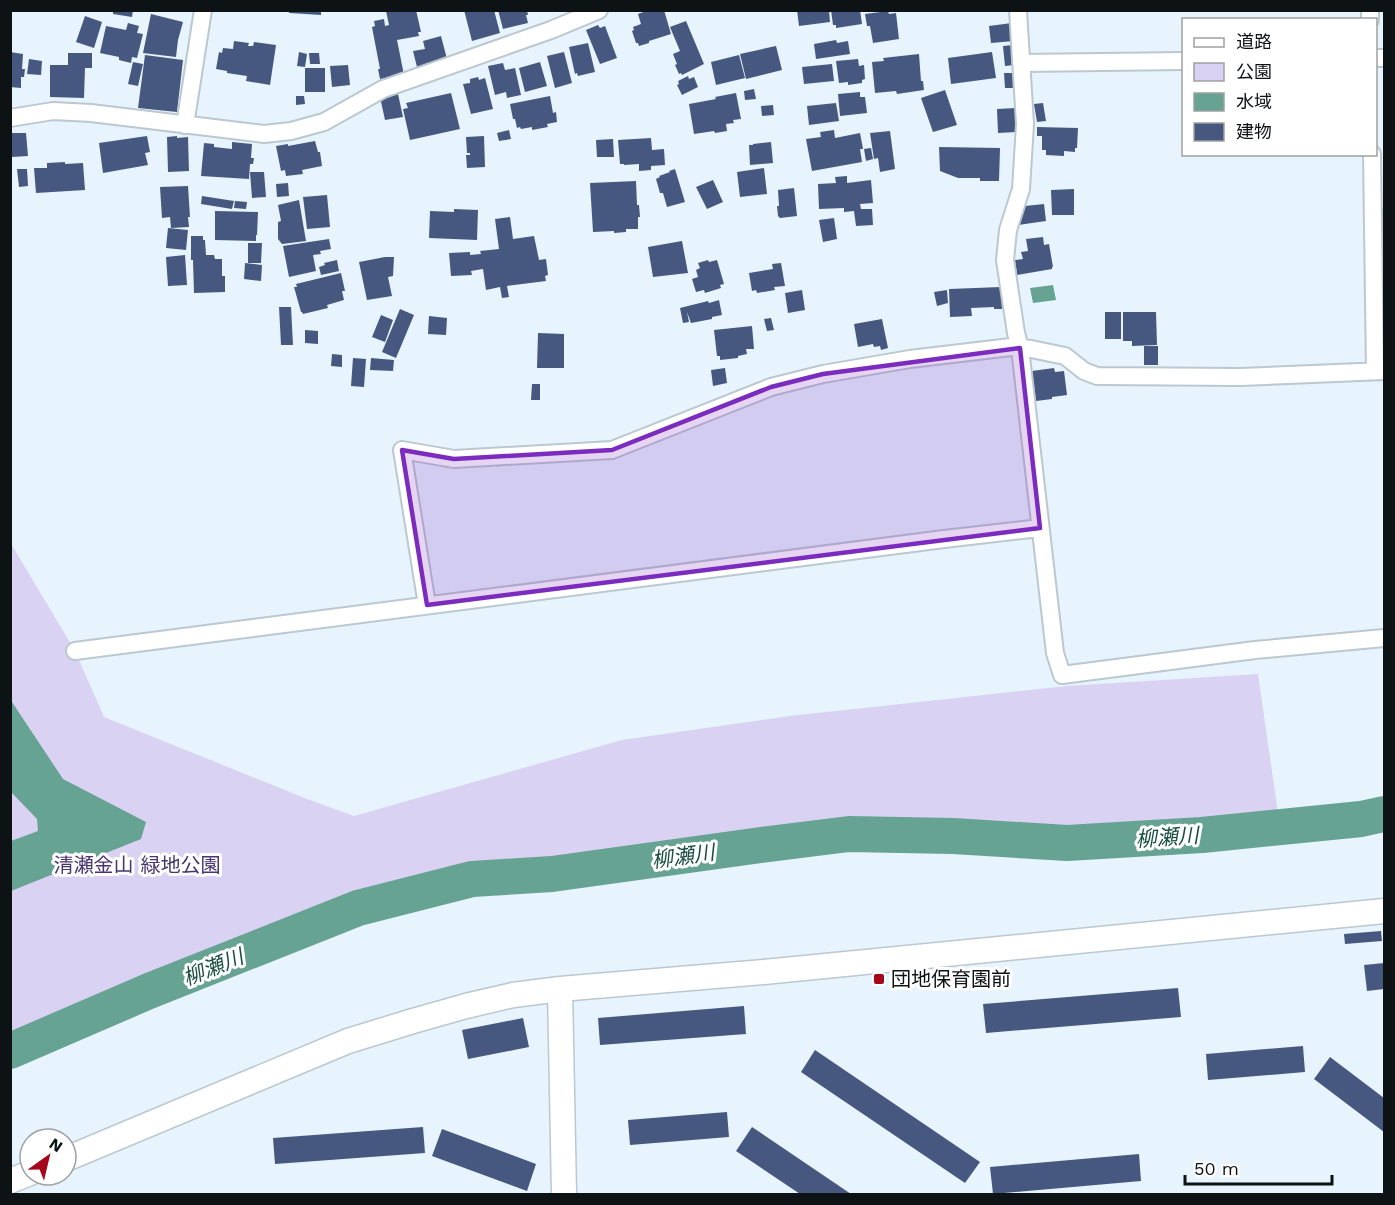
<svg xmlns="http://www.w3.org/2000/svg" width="1395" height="1205" font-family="'Work Sans','Noto Sans JP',sans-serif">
<rect width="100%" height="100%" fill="#e7f4fd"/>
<path fill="#d9d2f2" d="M10,542L75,651L104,717L307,799L354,816L622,740L790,716L1067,686L1258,674L1280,827L849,834L472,879L358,908L11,1055Z"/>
<path fill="#66a393" d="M1053,285L1056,300L1033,303L1030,288Z
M10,699L63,779L146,822L141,839L11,891V841L38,831L37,819L11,792Z"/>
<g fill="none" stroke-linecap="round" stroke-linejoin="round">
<path stroke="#66a393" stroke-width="6" d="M1383,356L1384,211"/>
<path stroke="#66a393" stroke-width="36" d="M10,1051L149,991L358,908L472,879L552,874L761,845L849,834L953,836L1067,843L1202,835L1361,819L1384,814"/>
</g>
<path fill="#46587f" d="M113,10H133L132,17L113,14Z
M289,10H321V15L289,13Z
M416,10L421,32H418L419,36L397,40L404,75L380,79L378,69H380L372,27L375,26L374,21L384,19L385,26L389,25L386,11Z
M464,10H494L500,33L472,41Z
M498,10H527L528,15H526L528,23L503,29Z
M649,10H664L671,34L649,41V43L639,46L638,43H636L632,31L634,30L633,27L641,24L638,14Z
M797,10H829L830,22L799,26Z
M831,10H860L862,24L836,28V25H833Z
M888,11L889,14L896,13L899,39L873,43L870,26H867L865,14Z
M151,14L183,22L178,40L176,57L143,53Z
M85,16L102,22L94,48L76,42Z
M686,21L704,64L682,75L681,73L679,74L675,65L677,64L673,54L680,51L670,27Z
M128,23L139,26L137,33L143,34L137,58L132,57L131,63L119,60V57L100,53L106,26L126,30Z
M1012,23L1014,41L991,43L989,26Z
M598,25L600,28L605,26L617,58L600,64L586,30Z
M441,36L447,59L417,67L413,51L425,49L423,41Z
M836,40L837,43L848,41L850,54L816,59L814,44Z
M234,41L249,43L248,46H253L254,42L276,45L270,85L246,81L247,76L227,73V71L216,69L219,52L222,53L223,48L233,49Z
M588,43L595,72L578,76L577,73L575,74L569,47Z
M1013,45L1014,65L1005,66L1003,46Z
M776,46L782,70L746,79L740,54Z
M10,52L23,54L22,69H25L24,77H21V88L10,87Z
M299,52L307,54L305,67L297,66Z
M564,52L572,83L555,88L547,56Z
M992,52L996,78L951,84L948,58Z
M68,53H92V68H85L84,98L50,97V65H68Z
M309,53H319L320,64H310Z
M919,54L921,81H923L924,90L897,94L896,91L875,93L872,62L884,61L883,58Z
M145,55L183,60L177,112L138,108Z
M739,55L745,78L716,85L711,62Z
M29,59L42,61L41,75L27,74Z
M858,59L859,66L864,65L865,79L862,80V83L848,85V82L839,83L836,61Z
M133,62L143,64L138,86L128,84Z
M540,62L547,86L525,92L519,68Z
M503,63L505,70L515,68L521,95L507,98L506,92L495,95L488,66Z
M832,64L834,81L804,84L802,67Z
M348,65L350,85L332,87L330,66Z
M305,68H325V92H305Z
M1004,73H1017V88H1005Z
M688,76L689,79L694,77L698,87L682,95L677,85L679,84L678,81Z
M478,77L479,80L485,78L493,109L471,114L463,84L470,83V79Z
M754,89L756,99L745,100L744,91Z
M945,90L957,125L933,132L921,98Z
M860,92V97H865L867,113L840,116L838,94Z
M451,93L460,129L410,140L403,109L408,108L406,103Z
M736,93L741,119L733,120L734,123L726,124L727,131L715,133L714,131L694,134L689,104L716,99L715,97Z
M398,94L403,117L385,120L380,97Z
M296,96H304L305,104L296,105Z
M550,96L553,113L556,112L557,122L547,124L548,127L532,130V127L521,129L520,127L517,128L515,119H513L510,104Z
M836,103L839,121L809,125L807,106Z
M1043,103L1046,121L1037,122L1034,104Z
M773,105L774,115L762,116L761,106Z
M1016,108V132L998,133L997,109Z
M1037,127L1078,128L1077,148H1075V152L1064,151V156L1046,155V150H1042V136H1037Z
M509,130L511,139L499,141L497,133Z
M834,130L835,138L860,133L863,149H860L862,162L812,171L806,139L821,137L820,132Z
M890,131L895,169L880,172L878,158L874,159L870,133Z
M10,133H26L28,156L12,157Z
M147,136L150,152L145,153L148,165L103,173L99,143Z
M177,136V138L188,137L189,171L168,172L167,137Z
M484,136L485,167L467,168L466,155H470V153H467L466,137Z
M651,138L652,150L664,149L665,165L651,166V170L639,171V164L624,165V164H620L618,140Z
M613,139L614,157H597L596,140Z
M315,141L318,152H320L322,166L302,170L303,174L286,176L285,170L281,171L276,146L288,144V146Z
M232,142L252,144L251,158H254L253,164H250L249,179L201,176L204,143L214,144V147L232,149Z
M771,142L773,163L750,165L749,145H753V144Z
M939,147L1000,148L999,181H980V178H958L940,171Z
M871,148L873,159L866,161L864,149Z
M65,162V164L83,163L85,190L36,193L34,168H47V163Z
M764,168L767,194L740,197L737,172Z
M17,169H27L28,186L19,187Z
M675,169L685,202L667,207L663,193H660L656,179L660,177L659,176L670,172L669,171Z
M250,172H264L266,197L252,198Z
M847,176V183L871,180L873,203L860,204L861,209H872L873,225L856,226L854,211L844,212V208L819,209L818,184L836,183L835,177Z
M713,180L723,202L707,209L696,187Z
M636,181L637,205H639L640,217H638V229H626V232L614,233V231L593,232L590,183Z
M288,183L289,196L277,197L276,184Z
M188,186L190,217H188L189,227L171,228L170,217L162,218L160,187Z
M794,188L797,216L780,218L778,216L777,206H779L778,190Z
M1074,189V215H1052L1051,190Z
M327,195L330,227L307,229L303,197Z
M202,196L234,201L232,209L201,204Z
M299,200L306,241L282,244L278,239V222L281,221L278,205Z
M235,201L247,202L246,209L234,208Z
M1044,204L1046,221L1018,225L1025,206Z
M454,209L478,210L477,240L429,238L430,211L454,212Z
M215,211L258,212L257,235H256V241L215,240Z
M510,217L513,239L534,236L539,260L546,259L548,275L545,276L546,281L507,286L509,297L502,298L500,287L486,290L483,269L471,271L472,275L451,276L449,253L470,252V255L481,254L480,251L499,249L495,219Z
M834,218L837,239L823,242L819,220Z
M168,228L188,230L186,250L166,248Z
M191,236H203V240H205L206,255H214L215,259H222V276H225V292L194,293L193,260H191Z
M1043,237L1044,245L1049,244L1053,267H1052V269L1017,275L1015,260L1023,259L1021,252L1028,251L1026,239Z
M329,239L331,249L320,251L321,254L313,255L316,271L289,277L283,246Z
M682,241L688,273L653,277L648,247Z
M248,243H262L261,263H248Z
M185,255L187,285L168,286L166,257Z
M385,257H394L393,276L388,277L392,296L367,300L359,262Z
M337,260L339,271L321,275L319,267L325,265L324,263Z
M708,260L709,262L717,260L724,284L720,285L721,288L705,293L704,290L696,292L692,279L698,277L696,270L700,268L698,263Z
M245,263L262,265L261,281L244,279Z
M781,263L785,286L774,287L775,290L757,293L756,290L752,291L749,273L773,269L772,264Z
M341,273L345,291H342L344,300L327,305L328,308L303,314L302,312H301L294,287H297L296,284Z
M1001,287L1002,309H994V307L971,308L972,316L950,317L949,289Z
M802,290L805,310L788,313L785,293Z
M947,290L948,303L937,306L934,292Z
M719,300L722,315L712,317V319L691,323L687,312L689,322L683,323L680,308L708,301L709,303Z
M279,307H291L293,345H281Z
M400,309L414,315L396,358L382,352Z
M1105,312H1121V339H1105Z
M1123,312H1156L1157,345L1132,346V341H1123Z
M381,315L393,320L385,342L372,337Z
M429,316L447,318L446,335L428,334Z
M771,318L774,330L767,331L764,319Z
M882,319L888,348L881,350L880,346L874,347L873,344L858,347L854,324Z
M752,326L754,349H746L747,354L738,356V358L720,360V356H717L714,330Z
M305,330L318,331V344L305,343Z
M538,333L564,334V368H537Z
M1144,346H1158V365H1144Z
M332,354L342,355V367L331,366Z
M353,358L366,359L364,387L351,386Z
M371,358L394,360L393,371L370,370Z
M725,368L727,383L713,386L711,370Z
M1054,368L1055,372L1064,371L1067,395L1052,397V399L1036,401L1032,371Z
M532,384H540V400H531Z
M1381,931L1382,941L1345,944L1344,934Z
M1384,963V989L1367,991L1364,965Z
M1178,988L1181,1017L986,1033L983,1004Z
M744,1006L746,1034L600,1045L598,1018Z
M523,1018L529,1047L468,1059L462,1030Z
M1303,1046L1305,1072L1208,1080L1206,1054Z
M815,1050L980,1162L965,1183L801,1072Z
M1330,1057L1384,1098V1132L1314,1079Z
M727,1112L729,1137L630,1145L628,1120Z
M423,1127L425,1153L275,1164L273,1138Z
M752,1127L851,1194H800L736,1151Z
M442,1129L536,1164L527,1191L432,1156Z
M1139,1154L1141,1181L993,1194L990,1167Z"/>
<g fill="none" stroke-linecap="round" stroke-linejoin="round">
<g stroke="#bbc8d0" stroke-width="20">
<path id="street" d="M1018,10L1025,124L1021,189L1008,230L1005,260L1016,333L1020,348L1055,653L1062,675L1255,650L1384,638
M1370,10V20
M1376,58H1384
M1021,63L1184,61
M10,118L53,111L91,113L264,134L291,131L324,122L383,89L551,30L599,10
M185,125L203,10
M1372,154L1375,371
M427,605L402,450L454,459L612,450L771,387L823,374L910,359L1011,347L1031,349L1065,356L1084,371L1097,376L1241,377L1384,371
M75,651L944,539L1040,528"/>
</g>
<g stroke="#bbc8d0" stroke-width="27">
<path id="secondary" d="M560,989L564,1194
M66,1159L348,1041L413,1021L466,1006L513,995L560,989L764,972L1384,911
M10,1181L30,1173"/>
</g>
<use href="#street" stroke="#fff" stroke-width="16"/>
<use href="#secondary" stroke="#fff" stroke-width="24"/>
</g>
<path fill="#7b2cbf" fill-opacity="0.2" stroke="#7b2cbf" stroke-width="4.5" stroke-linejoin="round" d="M1020,348L1040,528L427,605L402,450L454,459L612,450L771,387L823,374Z"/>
<rect fill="#a30719" stroke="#fff" stroke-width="2" x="873" y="973" width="12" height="12" rx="3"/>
<g text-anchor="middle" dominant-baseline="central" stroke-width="6" stroke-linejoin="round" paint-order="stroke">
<g font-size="20" fill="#47356f" stroke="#fff">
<text x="137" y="865">清瀬金山 緑地公園</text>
</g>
<g font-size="20" fill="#0d1215" stroke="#fff" text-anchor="start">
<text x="891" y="979">団地保育園前</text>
</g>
<g font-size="21" font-style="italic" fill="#1a4e42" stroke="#fff">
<text transform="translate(1167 837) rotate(-4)">柳瀬川</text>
<text transform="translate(683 856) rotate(-8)">柳瀬川</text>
<text transform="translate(213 967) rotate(-22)">柳瀬川</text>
</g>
</g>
<rect width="1395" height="1205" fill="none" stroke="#0d1215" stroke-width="24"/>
<rect x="1182" y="18" width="195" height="138" fill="#ffffff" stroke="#9ea0a1" stroke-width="1.5"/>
<rect x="1194" y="38" width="30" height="9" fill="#ffffff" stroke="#9ea0a1" stroke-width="1.5"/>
<text x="1236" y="48" font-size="18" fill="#0d1215">道路</text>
<rect x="1194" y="63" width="30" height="18" fill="#d9d2f2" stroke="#9ea0a1" stroke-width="1.5"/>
<text x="1236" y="78" font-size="18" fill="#0d1215">公園</text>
<rect x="1194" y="93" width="30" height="18" fill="#66a393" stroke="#9ea0a1" stroke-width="1.5"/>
<text x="1236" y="108" font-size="18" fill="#0d1215">水域</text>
<rect x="1194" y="123" width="30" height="18" fill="#46587f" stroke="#9ea0a1" stroke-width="1.5"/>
<text x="1236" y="138" font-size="18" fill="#0d1215">建物</text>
<g transform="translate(48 1157) rotate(34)"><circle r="28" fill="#ffffff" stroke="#9ea0a1" stroke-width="1.5"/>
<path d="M0-4.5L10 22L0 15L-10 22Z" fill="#a30719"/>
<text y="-9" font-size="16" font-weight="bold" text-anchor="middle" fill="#0d1215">N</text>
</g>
<path d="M1185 1175v9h147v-9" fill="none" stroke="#0d1215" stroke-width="3"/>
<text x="1194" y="1175" font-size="18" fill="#0d1215" stroke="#ffffff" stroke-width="4.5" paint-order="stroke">50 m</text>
</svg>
